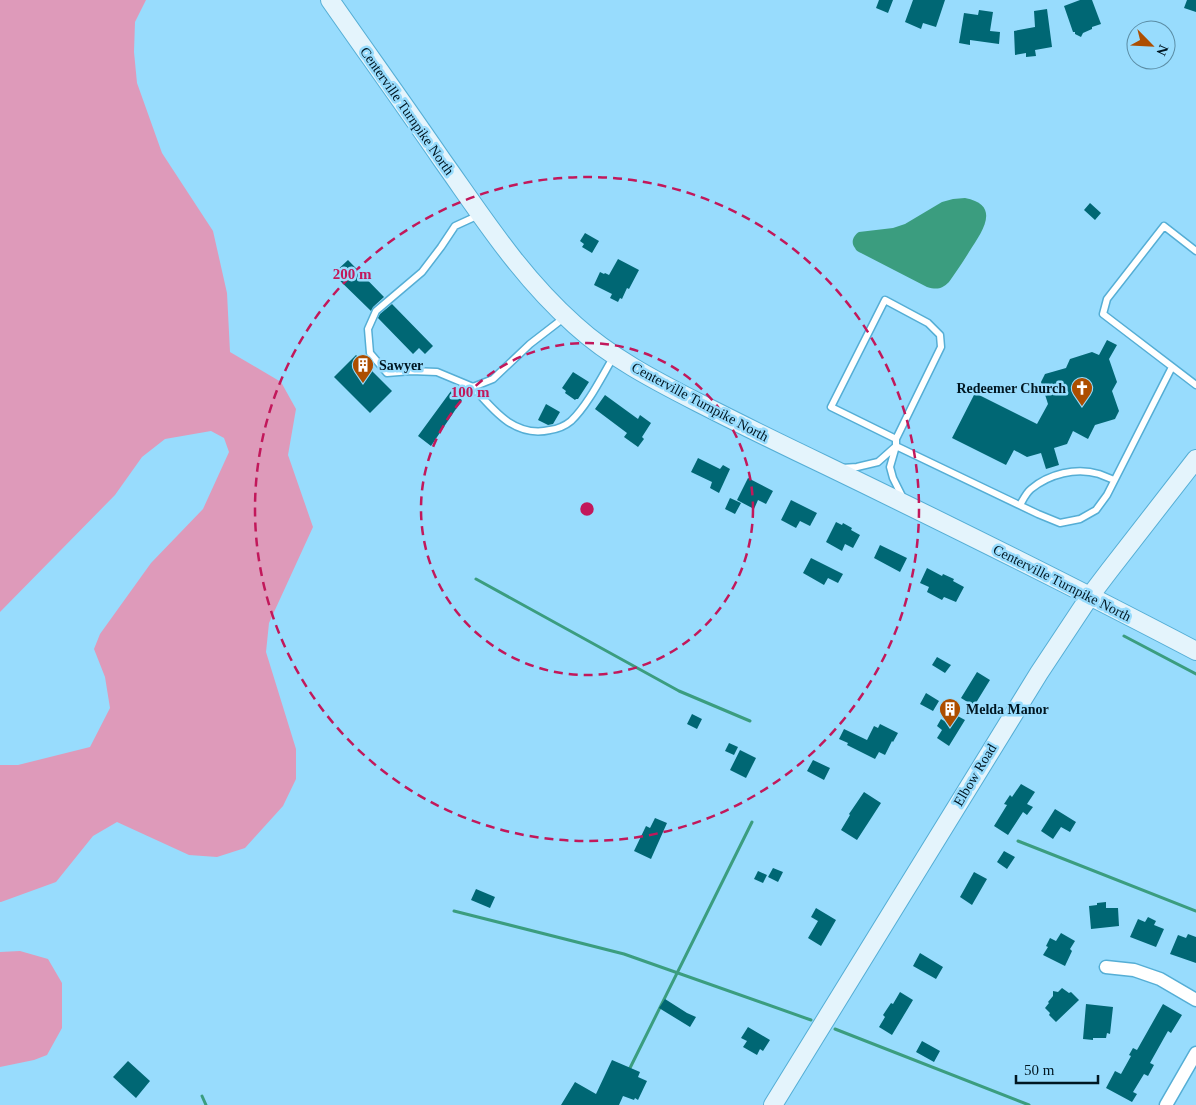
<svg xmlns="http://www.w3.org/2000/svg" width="1196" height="1105" font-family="Georgia,serif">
<rect width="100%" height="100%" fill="#98dcfd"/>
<path fill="#de9aba" d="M0,0H146L135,22L134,52L137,83L162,153L213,231L227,293L230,352L281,382L296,409L288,455L313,527L269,623L266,652L296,749V779L283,806L245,848L217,857L189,855L117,822L93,836L56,882L1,902H0V765H18L90,747L110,708L105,677L94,649L100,634L151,563L203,509L229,452L224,438L211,431L165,439L142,457L115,495L0,612Z
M20,951L48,959L62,983V1028L47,1055L34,1060L0,1067V952Z"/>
<path fill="#3b9d7f" d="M965,198C1002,205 982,232 969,252C963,262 956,272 949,282C942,289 937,290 927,287L861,253C859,252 856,251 855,248C850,242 854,235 859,232L893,228L905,224L942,202L953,199Z"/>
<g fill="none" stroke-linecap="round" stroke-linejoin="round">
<path stroke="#3b9d7f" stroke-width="3" d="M476,579L679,691L750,721
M1124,636L1196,674
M1018,841L1196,911
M454,911L624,954L811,1020
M835,1029L1029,1105
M629,1070L752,822
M202,1096L206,1105"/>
</g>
<path fill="#006774" d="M879,0H893L888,13L876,8Z
M913,0H945L936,27L923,23L921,29L905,22Z
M1080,0H1092L1101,24L1092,27V29L1083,33L1081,37L1075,34V32H1073L1064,6Z
M1187,0H1196V12L1184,8Z
M1047,9L1052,47L1035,50L1036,56L1026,57V53L1015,55L1014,31L1035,27L1034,11Z
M979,10L993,12L990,31L1000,32L999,44L970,40V45L959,43L964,13L978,15Z
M1090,203L1101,213L1095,220L1084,210Z
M585,233L599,241L592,253L582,247L584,244L580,241Z
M618,259L639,270L629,289L627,288L622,299L620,298L618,302L610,298L612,294L594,285L600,272L604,274L605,273L609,275Z
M348,260L384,297L373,307L371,311L333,274Z
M392,304L433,346L425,354L419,348L413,354L378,318L380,314Z
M1107,340L1117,345L1109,359L1117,382L1112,391L1119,411L1115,419L1095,425L1088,439L1073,431L1067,444L1054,448L1059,465L1046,469L1041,453L1027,457L1014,450L1006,465L952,438L975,393L1037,424L1048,404L1041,382L1045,374L1066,368L1070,359L1092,352L1099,355Z
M356,355L392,391L370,413L334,377Z
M573,372L589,382L578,399H576L575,400L565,393L566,391L562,388Z
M451,391L462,400L431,446L418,436Z
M605,395L638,419L640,415L651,423L642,437L644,439L638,447L624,437L627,433L595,409Z
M546,404L560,412L553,424L548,425L538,420Z
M698,458L720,469L723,465L730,469L719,493L710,488L712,482L691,472Z
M748,478L773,491L766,504L758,500L754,509L737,500Z
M730,498L741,503L735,514L725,509Z
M791,500L817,513L810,526L800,521L796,528L781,520Z
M836,522L842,525L843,523L852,528L851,530L860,535L853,548L845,544L842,551L826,542Z
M880,545L907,558L900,572L874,558Z
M811,558L843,574L838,583L828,578L824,585L803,573Z
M927,568L942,576L943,574L954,579L953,581L964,587L956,602L944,597L942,600L927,592L929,587L920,583Z
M937,657L951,665L945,673L932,665Z
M977,672L990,680L974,706L961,698Z
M926,693L939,701L933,711L920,704Z
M952,713L965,720L949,746L937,738L942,730L937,726L941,719L946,722Z
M692,714L702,719L697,729L687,724Z
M880,724L898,733L893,742L892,741L885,755L879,752L875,759L847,745L848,743L839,739L844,729L867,740L874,726L878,728Z
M729,743L738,747L734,755L725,751Z
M740,750L756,758L746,778L730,770Z
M813,760L830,768L824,780L807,771Z
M1021,784L1035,792L1027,804L1033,807L1027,815L1023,812L1008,835L994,826L1007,805L1004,804L1010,795L1012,797Z
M864,792L881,803L857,840L841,830L850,815L849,814Z
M1055,809L1076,822L1070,832L1061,827L1053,839L1041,831Z
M655,818L667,823L651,859L634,851L646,826L650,828Z
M1004,851L1015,857L1007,869L997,862Z
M773,868L783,872L778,882L768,877Z
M758,871L767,875L763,883L754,879Z
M974,872L987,879L972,905L960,897Z
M476,889L495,897L490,908L471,900Z
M1106,902V908H1118L1119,926L1091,929L1089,906L1097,905V903Z
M816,908L836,920L821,946L808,938L818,921L811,917Z
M1148,917L1156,921L1154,925L1164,929L1156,947L1130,937L1138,919L1145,922Z
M1061,933L1075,941L1070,949L1072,951L1065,966L1043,955L1048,947L1046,946L1050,938L1056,941Z
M1188,934L1196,937V963L1170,954L1178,935L1186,938Z
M920,953L943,967L936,979L913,966Z
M1062,988L1069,993L1071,992L1079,1000L1056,1022L1049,1015L1050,1013L1045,1008L1049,1003L1048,1002L1053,996V991L1058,992Z
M900,992L913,1000L892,1035L879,1027L885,1017L883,1015L891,1003L893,1004Z
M665,999L687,1013L696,1017L690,1027L659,1008Z
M1086,1004L1113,1007L1110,1034L1107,1033L1106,1038H1093V1040L1083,1039Z
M1163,1004L1182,1015L1171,1033L1168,1031L1164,1038L1150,1063L1154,1065L1148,1076L1144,1074L1133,1092L1137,1094L1132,1102L1106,1088L1115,1071L1121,1074L1131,1056L1129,1055L1133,1048L1137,1050Z
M748,1027L770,1040L763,1051L760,1049L757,1055L743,1047L747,1041L741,1038Z
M922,1041L940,1051L934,1062L916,1052Z
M612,1060L640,1072L638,1077L647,1081L638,1100L635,1098L634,1100L623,1096L619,1105H561L575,1082L596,1094Z
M128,1061L150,1081L136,1098L113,1077Z"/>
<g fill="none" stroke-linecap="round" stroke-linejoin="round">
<g stroke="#55aed5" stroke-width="9">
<path id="lane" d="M479,215L455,226L441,247L422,272L376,311L368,329L370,353L387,373L411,371L437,372L473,387L493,379L530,344L565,317
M1196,251L1164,226L1107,299L1103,314L1196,385
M885,300L928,323L940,335L941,347L896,439L831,407Z
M473,387C494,411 515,438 550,430C557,429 565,426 571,421C588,405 602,376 614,356
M896,439V446L1038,514L1060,523L1080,519L1096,510L1107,495L1172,367
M842,468L857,467L878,462L896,446L890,467L893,478L903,498
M1020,505C1023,500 1026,493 1031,489C1049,474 1076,467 1099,474C1104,476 1109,478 1114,480"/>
</g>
<g stroke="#55aed5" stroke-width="15">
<path id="street" d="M1106,967L1134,970L1160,979L1196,1000
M1166,1105L1196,1053"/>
</g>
<g stroke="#55aed5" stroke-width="20">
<path id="secondary" d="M330,0C367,53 405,106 442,160C484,219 520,276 575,325C610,357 654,380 697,402C740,424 783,445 827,466C951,526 1074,587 1196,651
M773,1105L1039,673L1090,596L1109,571L1196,459"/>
</g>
<use href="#lane" stroke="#fff" stroke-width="6"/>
<use href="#street" stroke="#fff" stroke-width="12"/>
<use href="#secondary" stroke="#e4f4fc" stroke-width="18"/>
</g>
<g fill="none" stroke="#c2185b" stroke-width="2.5" stroke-dasharray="9 6">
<circle cx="587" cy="509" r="166"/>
<circle cx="587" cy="509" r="332"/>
</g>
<defs>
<g id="building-pin" transform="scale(1.125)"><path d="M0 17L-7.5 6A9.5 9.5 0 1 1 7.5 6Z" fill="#ad4e00" stroke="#98dcfd"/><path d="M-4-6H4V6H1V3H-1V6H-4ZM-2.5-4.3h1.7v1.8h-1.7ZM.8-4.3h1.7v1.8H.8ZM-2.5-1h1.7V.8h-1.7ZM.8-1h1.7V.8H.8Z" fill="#fff"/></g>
<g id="church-pin" transform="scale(1.125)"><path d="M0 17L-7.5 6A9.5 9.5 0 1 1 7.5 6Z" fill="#ad4e00" stroke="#98dcfd"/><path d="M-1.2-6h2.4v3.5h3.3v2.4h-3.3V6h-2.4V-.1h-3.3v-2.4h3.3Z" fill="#fff"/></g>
</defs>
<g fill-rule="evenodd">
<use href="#building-pin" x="363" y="365"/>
<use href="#church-pin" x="1082" y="388"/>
<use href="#building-pin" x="950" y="709"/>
</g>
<g text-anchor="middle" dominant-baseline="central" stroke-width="5" stroke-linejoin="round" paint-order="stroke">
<g font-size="14" fill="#001722" stroke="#98dcfd">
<text transform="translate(407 111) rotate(55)">Centerville Turnpike North</text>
<text transform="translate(700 402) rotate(28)">Centerville Turnpike North</text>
<text transform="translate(1062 583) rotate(27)">Centerville Turnpike North</text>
<text transform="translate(975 775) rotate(-59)">Elbow Road</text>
</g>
<g font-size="14" font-weight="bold" fill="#001722" stroke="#98dcfd" text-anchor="start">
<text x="379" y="365">Sawyer</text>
<text x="1066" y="388" text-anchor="end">Redeemer Church</text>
<text x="966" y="709">Melda Manor</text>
</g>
</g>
<circle cx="587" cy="509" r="8" fill="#c2185b" stroke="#98dcfd" stroke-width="2.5"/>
<g font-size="15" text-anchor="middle" font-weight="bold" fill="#c2185b" stroke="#98dcfd" stroke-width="5" stroke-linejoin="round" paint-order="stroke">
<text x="352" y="279">200 m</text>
<text x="470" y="397">100 m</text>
</g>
<g transform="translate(1151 45) rotate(114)"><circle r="24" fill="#98dcfd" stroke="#5b8da5"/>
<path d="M0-4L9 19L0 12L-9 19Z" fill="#ad4e00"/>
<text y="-8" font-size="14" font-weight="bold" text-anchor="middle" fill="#001722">N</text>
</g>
<path d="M1016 1075v8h82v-8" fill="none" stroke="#001722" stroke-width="2.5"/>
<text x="1024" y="1075" font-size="15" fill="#001722" stroke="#98dcfd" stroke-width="4" paint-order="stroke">50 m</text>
</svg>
